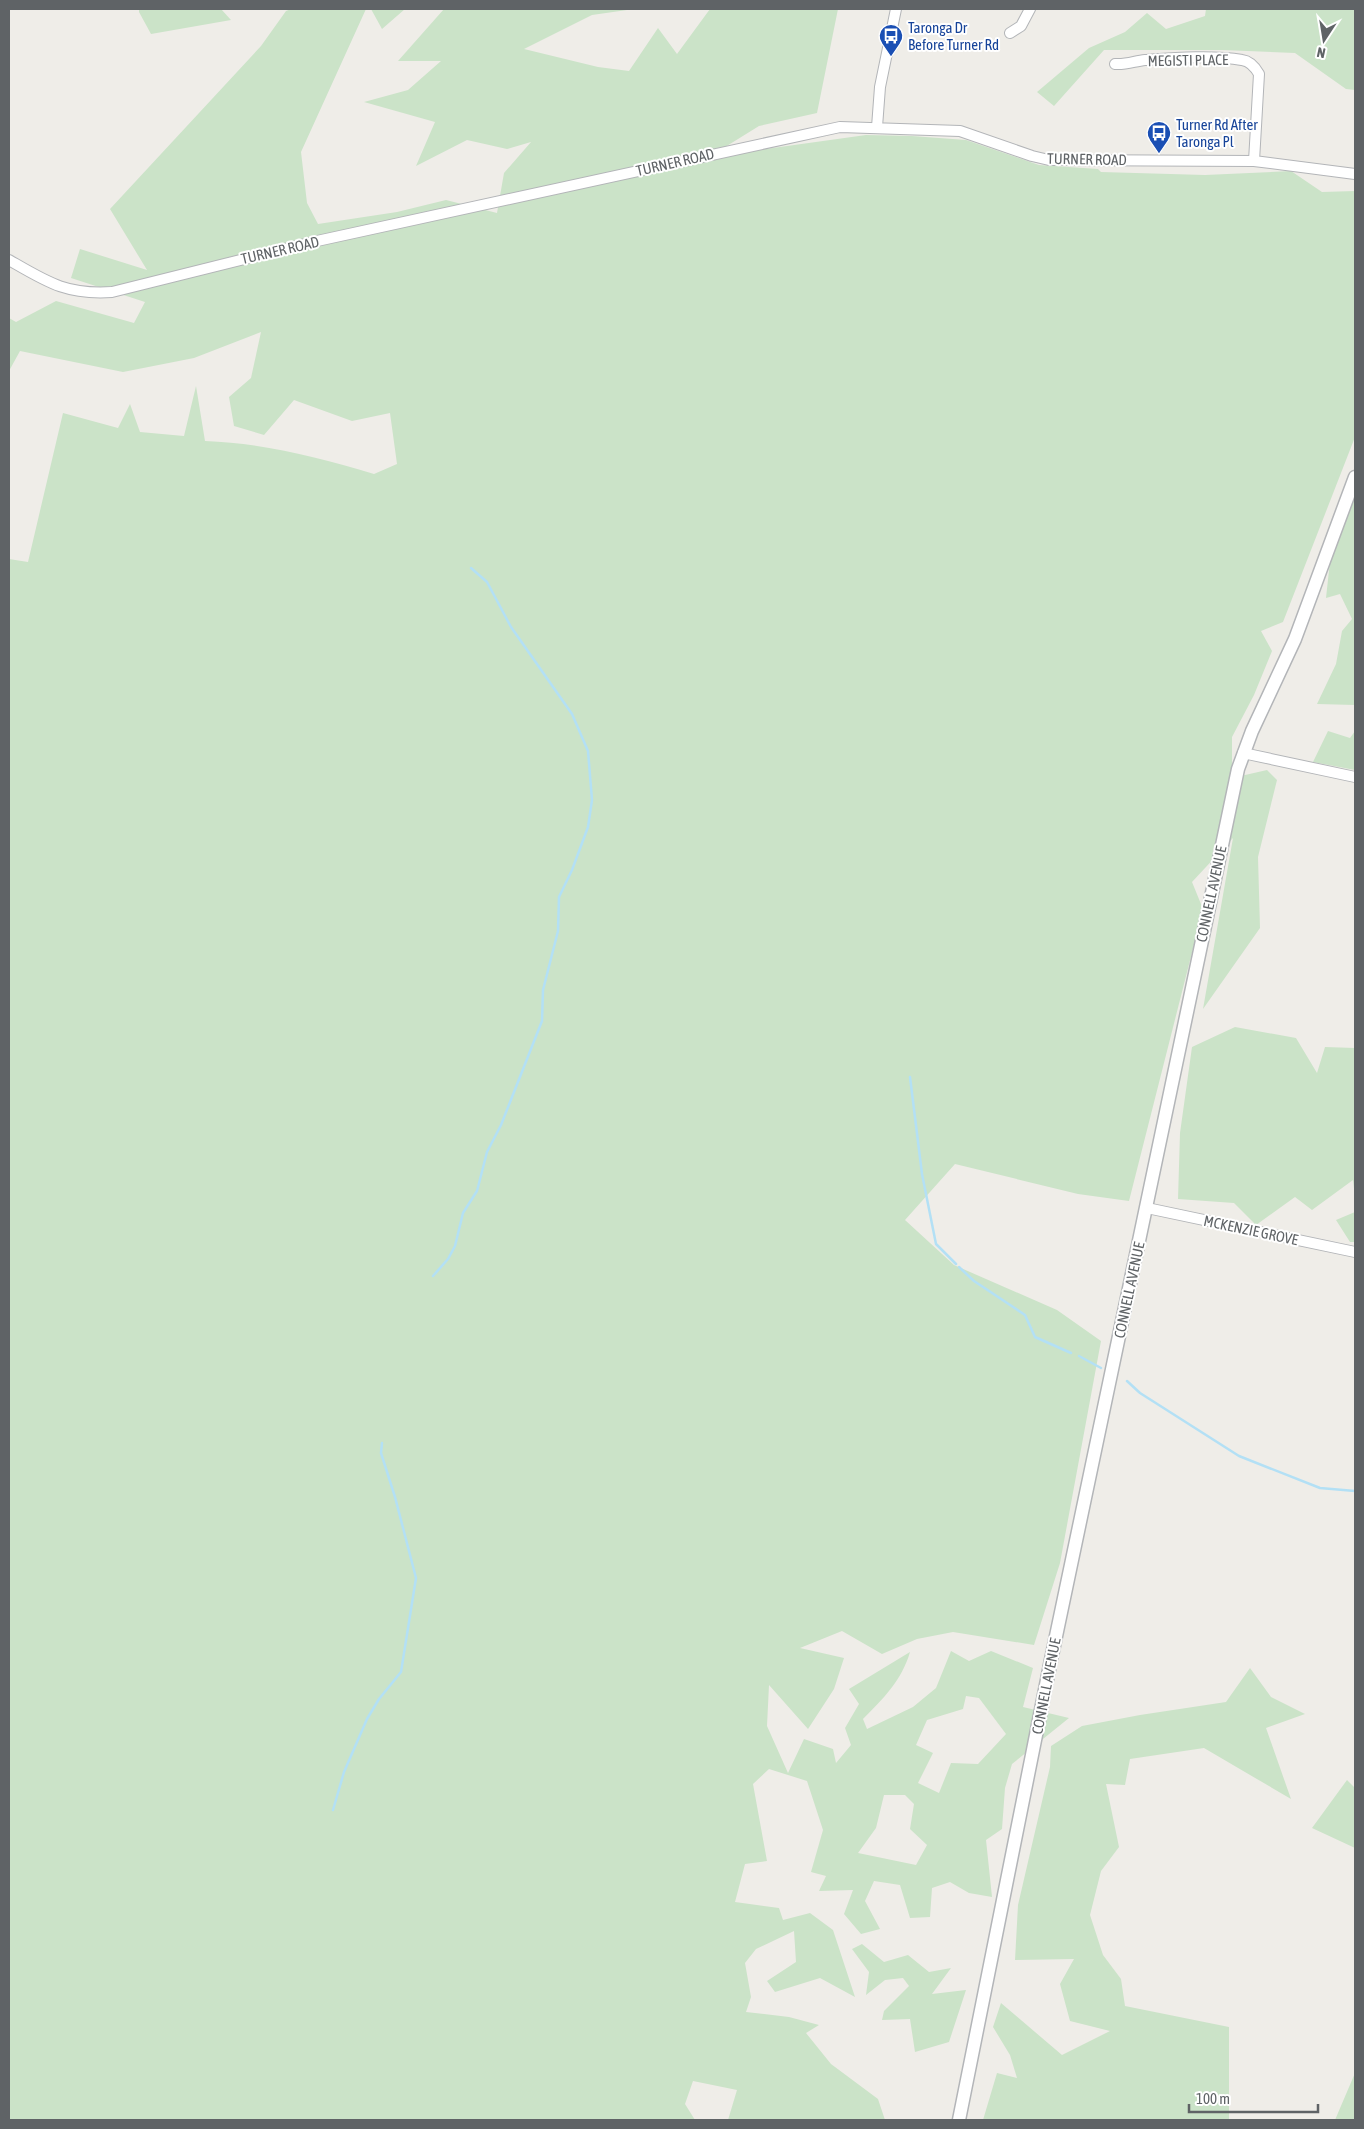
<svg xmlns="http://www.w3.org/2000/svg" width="1364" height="2129" font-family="'Asap Condensed',sans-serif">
<rect width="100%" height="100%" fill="#efede8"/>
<path fill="#cbe3c8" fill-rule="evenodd" d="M139,9H221L231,20L151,34L139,12Z
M291,9H366L301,152L307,203L318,224L397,212L446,200L497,213L504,173L531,142L507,149L467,140L416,166L435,122L364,102L408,90L441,61H398L444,9H634L592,15L524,49L598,67L629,71L658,28L677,54L710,9H838L817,113L759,126L709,157L866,135L912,136L966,140L1039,165L1098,169L1101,172L1205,175L1291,171L1322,192L1355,191V437L1283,622L1261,631L1272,651L1254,695L1232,737V778L1267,770L1277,780L1258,857L1260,928L1203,1009L1233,838L1192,882L1203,909L1129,1201L1078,1194L955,1164L905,1220L954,1265L1057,1310L1101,1341L1060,1563L1034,1645L953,1632L917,1639L882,1654L842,1631L800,1648L844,1658L834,1689L808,1729L769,1685L767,1726L788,1773L804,1739L833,1749L836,1763L851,1745L845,1728L859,1704L849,1689L910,1652C902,1680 883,1699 863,1719L867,1729L913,1707L936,1688L951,1651L969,1661L991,1651L1033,1668L1023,1707L1069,1718L1012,1764L1005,1788L1002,1829L986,1840L992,1897L969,1893L950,1882L932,1888L930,1917L910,1918L900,1885L874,1881L865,1901L880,1929L861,1934L844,1914L853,1890L819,1891L826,1876L811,1872L823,1830L807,1781L769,1769L753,1784L767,1861L745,1864L735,1902L779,1908L783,1920L810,1913L833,1930L855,1997L820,1978L775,1992L767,1981L796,1962L794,1931L756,1949L745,1963L751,1997L746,2012L789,2017L819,2025L806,2033L831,2064L878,2099L885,2120H728L737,2090L693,2081L685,2104L695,2120H9V559L28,562L63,413L118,428L130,404L140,432L184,436L196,386L205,441C263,443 318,457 374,474L397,464L390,413L352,421L294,400L264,435L234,426L229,397L251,378L261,332L194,358L123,372L20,351L9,371V318L16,322L56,301L134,323L145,302L71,278L80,249L147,270L110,209L261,46L286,11ZM966,1696L979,1698L1006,1734L978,1764L951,1763L939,1793L918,1783L933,1753L916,1745L927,1720L963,1709ZM884,1795H905L914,1804L910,1829L927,1845L916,1865L858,1853L876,1828Z
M371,9H405L382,29Z
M1206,9H1355V90L1346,89L1295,53L1222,50H1104L1054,106L1037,92L1089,48L1125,32L1147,13L1166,29L1205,16Z
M1355,491V705L1317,704L1336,664L1342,631L1352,619L1340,594L1326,598L1331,552Z
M1328,731L1350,738L1355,731V770L1313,762Z
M1235,1027L1296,1038L1317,1073L1325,1047L1355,1048V1197L1353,1180L1312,1210L1295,1197L1256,1225L1234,1203L1178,1199L1180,1133L1192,1047Z
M1355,1212V1242H1350L1336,1220Z
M1250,1668L1271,1697L1305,1714L1266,1728L1291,1799L1204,1748L1130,1759L1125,1785L1106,1784L1119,1847L1101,1871L1090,1915L1103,1955L1121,1979L1125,2006L1229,2027V2120H983L997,2073L1017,2078L1010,2055L993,2027L1001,2003L1062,2055L1110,2031L1070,2021L1060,1984L1074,1959L1015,1960L1018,1905L1050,1767L1051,1746L1082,1726L1140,1715L1226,1702Z
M1347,1780L1355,1788V1848L1312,1828Z
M862,1944L884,1962L908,1955L929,1972L951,1968L932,1994L966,1990L949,2042L915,2052L910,2019L882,2020L884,2011L909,1986L903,1978L885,1980L866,1995L869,1972L852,1949Z
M1355,2073V2120H1335Z"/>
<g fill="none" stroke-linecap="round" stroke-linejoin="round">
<path stroke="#b3e0f5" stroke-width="2.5" d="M910,1077L922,1174L936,1244L956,1264
M959,1267L974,1281L1025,1315L1035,1337L1071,1353
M433,1276L448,1259L455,1246L463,1213L477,1191L487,1152L501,1125L542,1021L543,990L558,931L559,897L572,870L588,827L592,800L588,751L572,714L511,627L487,582L471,568
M1079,1356L1101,1368
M1127,1381L1140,1393L1239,1456L1320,1488L1355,1491
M333,1810L344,1772L367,1719L379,1699L401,1672L416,1578L395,1497L381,1453L382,1443"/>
<g stroke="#b3b5b8" stroke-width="12">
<path id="minor" d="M1010,33L1021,26L1030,9
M1115,64C1126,65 1135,61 1145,60C1174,58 1213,55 1242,60C1250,61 1255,67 1259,74L1254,161
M877,127L880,87L896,9
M9,260C47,282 66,295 112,292L317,241L840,127L960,131L1032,156L1049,160L1254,161L1355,174
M1243,753L1355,777
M1147,1208L1355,1252"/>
</g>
<g stroke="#b3b5b8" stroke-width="15">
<path id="tertiary" d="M959,2120L1051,1660L1238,769L1252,731L1295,639L1355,477"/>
</g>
<use href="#minor" stroke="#fff" stroke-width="10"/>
<use href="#tertiary" stroke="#fff" stroke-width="12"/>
</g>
<defs>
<g id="bus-pin" transform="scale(1.25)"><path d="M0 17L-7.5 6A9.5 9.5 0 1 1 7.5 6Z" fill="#1a4fb4" stroke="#fff"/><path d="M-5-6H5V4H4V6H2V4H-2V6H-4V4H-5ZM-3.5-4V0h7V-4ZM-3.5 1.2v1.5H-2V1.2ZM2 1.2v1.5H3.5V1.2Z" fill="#fff"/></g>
</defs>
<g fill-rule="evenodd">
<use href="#bus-pin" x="891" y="36"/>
<use href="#bus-pin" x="1159" y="133"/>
</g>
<g text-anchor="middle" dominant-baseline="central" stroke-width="4" stroke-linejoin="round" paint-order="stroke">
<g font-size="15" fill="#164399" stroke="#fff" text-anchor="start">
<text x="908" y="27">Taronga Dr<tspan x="908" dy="17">Before Turner Rd</tspan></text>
<text x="1176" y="124">Turner Rd After<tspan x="1176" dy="17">Taronga Pl</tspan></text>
</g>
<g font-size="15" fill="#5f6366" stroke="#fff">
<text transform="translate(1188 60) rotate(-1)">MEGISTI PLACE</text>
<text transform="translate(1087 159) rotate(1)">TURNER ROAD</text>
<text transform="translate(675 162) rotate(-13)">TURNER ROAD</text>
<text transform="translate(280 250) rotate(-13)">TURNER ROAD</text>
<text transform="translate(1211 894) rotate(-78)">CONNELL AVENUE</text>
<text transform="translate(1251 1230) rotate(12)">MCKENZIE GROVE</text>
<text transform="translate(1129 1290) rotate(-78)">CONNELL AVENUE</text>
<text transform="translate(1046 1686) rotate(-79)">CONNELL AVENUE</text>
</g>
</g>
<rect width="1364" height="2129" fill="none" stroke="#5f6366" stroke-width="20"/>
<g transform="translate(1324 40) rotate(192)" stroke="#ffffff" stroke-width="4" paint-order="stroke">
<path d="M0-4L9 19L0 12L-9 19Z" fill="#5f6366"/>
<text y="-8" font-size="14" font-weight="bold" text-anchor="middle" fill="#5f6366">N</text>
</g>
<path d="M1189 2104v8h129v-8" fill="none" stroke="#5f6366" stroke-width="2.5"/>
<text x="1196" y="2104" font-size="15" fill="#5f6366" stroke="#ffffff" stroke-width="4" paint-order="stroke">100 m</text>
</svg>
